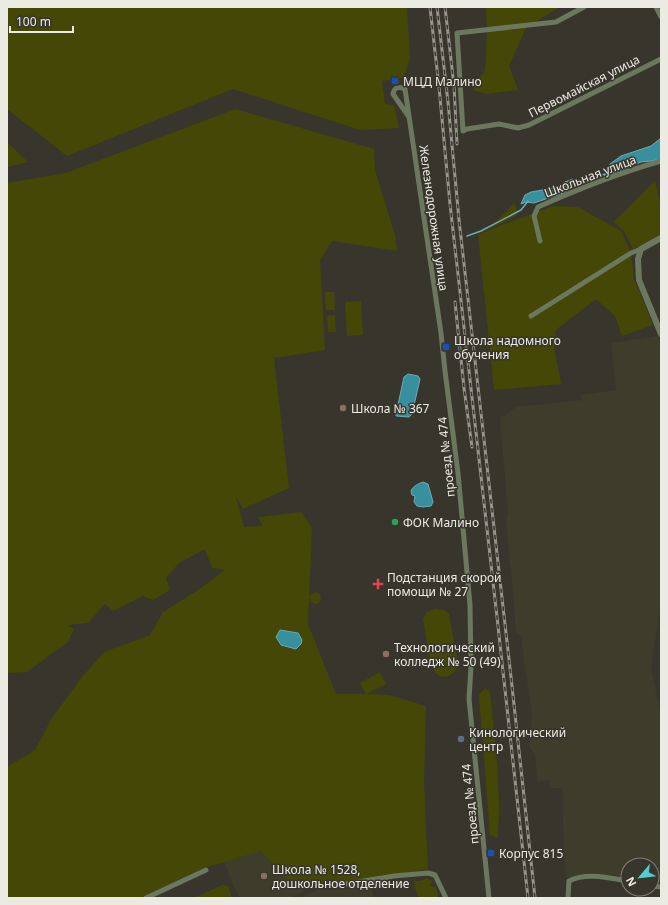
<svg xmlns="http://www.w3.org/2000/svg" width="668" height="905" font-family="'Noto Sans',sans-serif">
<rect width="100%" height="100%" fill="#38362c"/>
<path fill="#3e3c2b" d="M658,336L661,342V602L651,667L661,717V883L652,881V865H628V878L612,875H579L567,878L564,857L562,788H550L549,779L537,782L535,754L529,746L532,715L521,637L516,633L511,567L510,566L506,520L508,514L500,418L516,407L582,400L581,395L616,390L611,343Z
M261,830L290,860L304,892L290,898H239L221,855Z
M370,888L375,898H299L317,890Z"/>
<path fill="#444705" d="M7,7H407L410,59L403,78L382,81L385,104L394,105L399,128L360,130L233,89L67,156L7,109Z
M486,7H560L526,28L509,66L518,90L486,94L473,90L485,70L487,33Z
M235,109L374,149L375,170L395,235L397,251L332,241L320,260L325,350L274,358L289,488L243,509L236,497L244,527L263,526L258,517L301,512L312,527L309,597C312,594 314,591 319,593L321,598L319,603C313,605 312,602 309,598L308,624L336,694H366L360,683L380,672L386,684L367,694L389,695L426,706L424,782L428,869L329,888L292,885L261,851L201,869L141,898H7V767L35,750L52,718L82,677L104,652L150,635L163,612L198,590L225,570L212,568L205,549L179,563L166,578L170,590L153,600L143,596L113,611L105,604L88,623L67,625L74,629L68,642L27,672L7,673V183L66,173Z
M7,142L28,162L7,167Z
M655,181L660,203L661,202V235L633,249L624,231L614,222Z
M514,203L517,210L516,215L503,223L489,228L506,212Z
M553,206L578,207L621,231L631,253L634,279L653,325L622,336L615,316L596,299L556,330L554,346L561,384L494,390L478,234Z
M325,292H334L335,310H326Z
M361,301L363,335L347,336L345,302Z
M335,315L336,332H328L327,316Z
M435,609C441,609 445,610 449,614L458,664C456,677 439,682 433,669C430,665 430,659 429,654C427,642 425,631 423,619L427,612Z
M485,688L490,692C494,731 499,771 499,810C499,819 498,828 498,838L490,835L479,695Z
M426,878L432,881L430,886L435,887L438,893V898H419L414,886L415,881H421Z
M222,885L228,886L232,898H194Z"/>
<path fill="#38909e" stroke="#6eabb3" d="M661,138V159L651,161L641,162L606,176L604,175L607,172L610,164L621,156L651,146Z
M573,179L577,185L563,193L534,203L526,202L521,204L525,195L531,192L554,188L557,189L565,182Z
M408,374L418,376L420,379L412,414L409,417L396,416V414L404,377Z
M423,482L428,484L433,502L431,506L423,507L417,506L414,502L415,496L412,495L411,491C413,486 418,484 423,482Z
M280,630L298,633L302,640L301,644L296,649L281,645L276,637Z"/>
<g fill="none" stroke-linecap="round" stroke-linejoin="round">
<path stroke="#6eabb3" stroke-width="1.5" d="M574,184L585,183L589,174L599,176L605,174
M467,236L481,231L521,210L528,201"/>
<path stroke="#6b775f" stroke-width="5" d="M584,7L556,22L457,33L463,131L467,129L499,124L518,128L529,125L661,59
M656,7L661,17
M409,117L393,94C394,87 399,86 405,89L441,333L445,371L458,473L470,605L471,667L469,699L489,898
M540,241L534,216L538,207C578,189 619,173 661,161
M531,316L631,253L641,249
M346,884L394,876L428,873L435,875L446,898
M652,886L661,887
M146,898L206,870
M568,898L569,881C587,872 609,878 628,881"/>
<path stroke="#6b775f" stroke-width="6" d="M661,238L641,249L638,259L639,280L661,334"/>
<g stroke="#96948c" stroke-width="3">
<path id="rail" d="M430,7L439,87L450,204L497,617L528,898
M437,7L448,102L459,220L511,677L535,898
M445,7L454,86L457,144
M455,302L464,388L472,447"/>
</g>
<use href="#rail" stroke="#38362c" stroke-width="1.5" stroke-dasharray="4.5" stroke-linecap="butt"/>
</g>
<g fill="#1a4fb4" stroke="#38362c" stroke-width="1.5">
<rect x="391" y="77" width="8" height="8" rx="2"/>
<rect x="442" y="343" width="8" height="8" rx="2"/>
<rect x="487" y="849" width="8" height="8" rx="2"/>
</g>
<g fill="#8d6e63" stroke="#38362c" stroke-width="1.5">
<circle cx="343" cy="408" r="4"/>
<circle cx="386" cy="654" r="4"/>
<circle cx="264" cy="876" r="4"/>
</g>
<circle fill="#2e9e5b" stroke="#38362c" stroke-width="1.5" cx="395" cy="522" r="4"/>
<path fill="#e0444e" stroke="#38362c" stroke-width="1.5" d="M376 578h4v4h4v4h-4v4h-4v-4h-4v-4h4z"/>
<circle fill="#5c6f8a" stroke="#38362c" stroke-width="1.5" cx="461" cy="739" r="4"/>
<g text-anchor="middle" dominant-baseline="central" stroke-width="3" stroke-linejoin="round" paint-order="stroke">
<g font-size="12" fill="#ebeae3" stroke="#38362c" text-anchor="start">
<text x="403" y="81">МЦД Малино</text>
<text x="454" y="340">Школа надомного<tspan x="454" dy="14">обучения</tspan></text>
<text x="351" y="408">Школа № 367</text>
<text x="403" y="522">ФОК Малино</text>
<text x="387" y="577">Подстанция скорой<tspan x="387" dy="14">помощи № 27</tspan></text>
<text x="394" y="647">Технологический<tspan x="394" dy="14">колледж № 50 (49)</tspan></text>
<text x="469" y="732">Кинологический<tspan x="469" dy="14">центр</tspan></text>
<text x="499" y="853">Корпус 815</text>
<text x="272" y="869">Школа № 1528,<tspan x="272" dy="14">дошкольное отделение</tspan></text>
</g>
<g font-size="12" fill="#ebeae3" stroke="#38362c">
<text transform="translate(584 86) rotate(-27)">Первомайская улица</text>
<text transform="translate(590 176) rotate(-21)">Школьная улица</text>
<text transform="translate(434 218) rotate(82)">Железнодорожная улица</text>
<text transform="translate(446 457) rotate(-96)">проезд № 474</text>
<text transform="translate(470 804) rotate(-96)">проезд № 474</text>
</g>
</g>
<rect width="668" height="905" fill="none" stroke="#ebeae3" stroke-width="16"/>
<g transform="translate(640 877) rotate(242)"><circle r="19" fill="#38362c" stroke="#807e75"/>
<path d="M0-3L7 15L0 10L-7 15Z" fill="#52cdcd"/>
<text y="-6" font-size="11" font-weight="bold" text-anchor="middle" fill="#ebeae3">N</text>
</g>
<path d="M10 26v6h63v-6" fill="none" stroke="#ebeae3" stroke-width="2"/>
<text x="16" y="26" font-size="12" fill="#ebeae3" stroke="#38362c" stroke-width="3" paint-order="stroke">100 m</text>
</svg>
